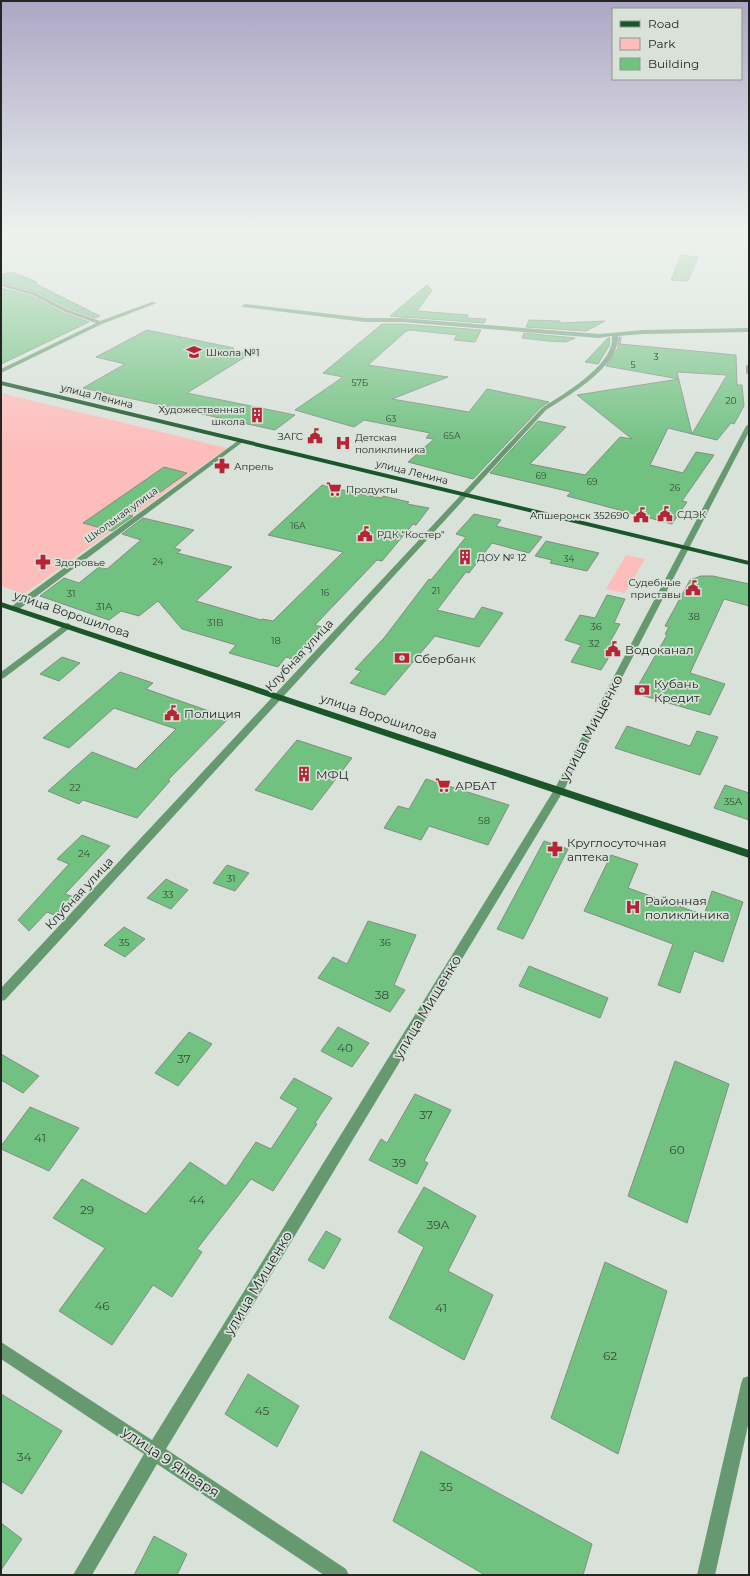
<svg xmlns="http://www.w3.org/2000/svg" width="750" height="1576" font-family="Montserrat,sans-serif">
<rect width="100%" height="100%" fill="#d8e2d9"/>
<path fill="#fdbdbb" d="M1,393L227,448L24,594L1,586Z
M626,555L645,559L625,593L606,589Z"/>
<path fill="#71c181" stroke="#838c84" d="M681,255L698,257L688,281L671,280Z
M12,272L37,282L34,283L100,316L95,318L70,309L36,292L1,282V275Z
M427,285L432,290L417,311L468,315L467,318L486,319L484,323L390,316Z
M1,288L31,296L64,313L89,322L1,364Z
M529,320L560,321V323L605,321L586,331L526,327Z
M382,324H401L481,330L475,342L454,340L457,335L410,330L405,332L368,365L448,377L392,399L469,412L487,389L549,402L541,407L473,479L408,462L434,439L426,438L430,433L364,420L354,427L295,410L343,377L323,373Z
M147,330L234,348L232,350L250,354L187,393L295,415L275,430L83,388L125,364L96,357Z
M524,333L575,338L566,342L548,341L522,338Z
M619,337H621L620,344L736,355L737,385H742L744,406L734,424L731,423L717,440L692,434L727,375L677,372L692,434L668,428L650,465L683,473L696,452L714,455L682,501L687,502L672,524L567,496L571,492L490,473L538,421L566,427L530,464L585,475L620,437L632,439L577,395L679,379L606,366L618,348Z
M608,338H610L609,346L598,364L585,362Z
M164,467L187,473L128,515L133,516L112,531L83,523Z
M322,485L360,494L382,498L383,496L409,502L407,504L429,508L416,525L413,524L382,561L377,560L315,625L322,627L293,659L286,657L278,667L229,653L236,645L182,629L158,601L139,616L121,611L109,620L40,596L64,578L79,583L99,567L107,569L141,540L122,534L143,518L194,530L174,548L181,550L177,553L232,567L196,601L261,620L262,619L273,621L343,552L268,535Z
M474,514L501,520L496,526L542,537L529,553L492,543L469,573L466,572L437,610L474,619L482,607L503,613L479,647L435,636L385,695L350,683L361,671L355,669L384,638L429,579L431,580L466,537L456,534Z
M546,541L599,553L587,571L550,563L552,560L535,556Z
M701,576H713L749,584V606L724,599L690,673L725,684L710,715L634,693L667,635L665,634L669,627L665,626L690,580Z
M607,595L625,599L614,623L620,624L610,642L617,644L601,670L571,662L581,645L565,640L580,615L595,618Z
M62,657L80,663L59,681L40,674Z
M120,672L153,683L146,689L229,718L168,780L170,781L137,818L83,800L79,804L48,791L92,752L136,769L176,729L114,708L69,748L43,738Z
M627,726L690,746L697,731L718,737L700,775L615,748Z
M297,740L352,758L312,810L255,790Z
M426,779L509,805L488,845L429,826L421,840L384,828L398,806L409,809Z
M725,785L749,793V820L714,808Z
M82,835L110,846L65,894L74,897L57,916L47,912L29,931L18,920L69,864L57,859Z
M544,841L568,849L523,939L497,929Z
M611,855L638,864L628,888L704,915L712,891L743,902L723,962L694,951L680,993L658,985L673,944L584,911Z
M227,865L249,873L235,891L213,883Z
M166,879L188,890L171,909L147,898Z
M368,921L416,935L394,985L405,990L390,1012L318,978L333,957L347,964Z
M124,927L145,939L125,957L104,945Z
M529,966L608,998L600,1018L519,986Z
M338,1027L369,1043L352,1067L321,1051Z
M189,1032L212,1044L178,1086L155,1073Z
M1,1054L39,1076L23,1093L1,1080Z
M675,1061L729,1084L687,1223L628,1196Z
M294,1078L332,1098L315,1123L317,1124L273,1191L251,1179L197,1249L202,1252L172,1297L153,1285L112,1345L59,1311L105,1248L53,1218L82,1179L146,1214L190,1162L226,1186L256,1142L271,1149L298,1108L280,1098Z
M415,1094L451,1110L424,1161L428,1163L417,1184L369,1160L381,1139L387,1143Z
M30,1107L79,1128L49,1171L1,1149V1146Z
M424,1187L476,1216L448,1271L493,1295L464,1360L389,1318L424,1247L398,1232Z
M326,1231L341,1239L324,1269L308,1260Z
M605,1262L667,1291L618,1454L551,1418Z
M248,1374L299,1406L277,1447L225,1414Z
M1,1394L62,1431L22,1494L1,1481Z
M421,1451L592,1544L583,1575H485L393,1521Z
M1,1523L22,1539L1,1570Z
M154,1536L187,1554L177,1575H134Z"/>
<g fill="none" stroke-linecap="round" stroke-linejoin="round">
<path fill="#679970" fill-rule="evenodd" d="M1,283L36,293L69,310L100,321L152,302L157,303L102,324L1,373V369L96,323L65,312L32,295L1,286Z
M245,304L365,318H401L599,334L643,330L749,328V332L643,334L618,336C620,366 568,396 546,410L5,1000L1,1001V988L542,408C563,394 615,365 612,336L599,338L401,322H365L243,307L242,306Z
M749,364V375L746,373V366Z
M749,424V432L564,790L166,1449L346,1569L349,1575H324L157,1464L92,1575H73L144,1454L1,1359V1342L152,1440L554,790L746,426Z
M239,440L244,441L18,610H12V606Z
M67,623L70,624L71,626L70,628L4,678L1,679V672Z
M749,1376V1421L715,1575H697L741,1384L743,1378Z"/>
<path fill="#1b552a" fill-rule="evenodd" d="M1,381L749,561V565L1,385Z
M1,602L749,850V858L1,607Z"/>
</g>
<linearGradient id="sky" x2="0" y2="1"><stop stop-color="#ada6c5"/><stop offset="0.51" stop-color="#edf2ee"/><stop offset="1" stop-color="#edf2ee" stop-opacity="0"/></linearGradient>
<rect width="750" height="451" fill="url(#sky)"/>
<defs>
<g id="school-bare" transform="scale(1.2)"><path d="M0-5L7-2L0 1L-7-2ZM-4 1L0 2.5L4 1V4Q0 6-4 4Z" fill="#b62435" stroke="#d8e2d9" stroke-width="2.5" paint-order="stroke"/></g>
<g id="building-bare" transform="scale(1.2)"><path d="M-4-6H4V6H1V3H-1V6H-4ZM-2.5-4.3h1.7v1.8h-1.7ZM.8-4.3h1.7v1.8H.8ZM-2.5-1h1.7V.8h-1.7ZM.8-1h1.7V.8H.8Z" fill="#b62435" stroke="#d8e2d9" stroke-width="2.5" paint-order="stroke"/></g>
<g id="civic-bare" transform="scale(1.2)"><path d="M-.6-6.5H3V-4.5H.6V-3L4-1V1h2V6H-6V1h2V-1L-.6-3ZM-1.2 2.5V6h2.4V2.5Z" fill="#b62435" stroke="#d8e2d9" stroke-width="2.5" paint-order="stroke"/></g>
<g id="hospital-bare" transform="scale(1.2)"><path d="M-5-5h3v3.5h4V-5h3V5h-3V1.5h-4V5h-3Z" fill="#b62435" stroke="#d8e2d9" stroke-width="2.5" paint-order="stroke"/></g>
<g id="pharmacy-bare" transform="scale(1.2)"><path d="M-2-6h4v4h4v4h-4v4h-4v-4h-4v-4h4Z" fill="#b62435" stroke="#d8e2d9" stroke-width="2.5" paint-order="stroke"/></g>
<g id="supermarket-bare" transform="scale(1.2)"><path d="M-6-5.5h2.5l.6 2H6L4.5 2H-2.5L-4.4-4H-6ZM-1.5 3.2a1.3 1.3 0 1 0 .1 0ZM3 3.2a1.3 1.3 0 1 0 .1 0Z" fill="#b62435" stroke="#d8e2d9" stroke-width="2.5" paint-order="stroke"/></g>
<g id="bank-bare" transform="scale(1.2)"><path d="M-6-4H6V4H-6ZM0-2.3a2.3 2.3 0 1 0 0 4.6a2.3 2.3 0 1 0 0-4.6Z" fill="#b62435" stroke="#d8e2d9" stroke-width="2.5" paint-order="stroke"/></g>
</defs>
<g fill-rule="evenodd">
<use href="#school-bare" x="194" y="352"/>
<use href="#building-bare" x="257" y="415"/>
<use href="#civic-bare" x="315" y="436"/>
<use href="#hospital-bare" x="343" y="443"/>
<use href="#pharmacy-bare" x="222" y="466"/>
<use href="#supermarket-bare" x="334" y="489"/>
<use href="#civic-bare" x="665" y="514"/>
<use href="#civic-bare" x="641" y="515"/>
<use href="#civic-bare" x="365" y="534"/>
<use href="#building-bare" x="465" y="557"/>
<use href="#pharmacy-bare" x="43" y="562"/>
<use href="#civic-bare" x="693" y="588"/>
<use href="#civic-bare" x="613" y="649"/>
<use href="#bank-bare" x="402" y="658"/>
<use href="#bank-bare" x="642" y="690"/>
<use href="#civic-bare" x="172" y="713"/>
<use href="#building-bare" x="304" y="774"/>
<use href="#supermarket-bare" x="443" y="785"/>
<use href="#pharmacy-bare" x="555" y="849"/>
<use href="#hospital-bare" x="633" y="907"/>
</g>
<g text-anchor="middle" dominant-baseline="central" stroke-width="3.5" stroke-linejoin="round" paint-order="stroke">
<g font-size="9" fill="#364d3a">
<text x="656" y="356">3</text>
<text x="633" y="364">5</text>
<text x="360" y="382">57Б</text>
<text x="731" y="400">20</text>
<text x="391" y="418">63</text>
<text x="452" y="435">65А</text>
<text x="541" y="475">69</text>
<text x="592" y="481">69</text>
<text x="675" y="487">26</text>
<text x="298" y="525">16А</text>
<text x="569" y="558">34</text>
<text x="158" y="561">24</text>
<text x="436" y="590">21</text>
<text x="325" y="592">16</text>
</g>
<g font-size="10" fill="#232623" stroke="#d8e2d9" text-anchor="start">
<text x="206" y="352">Школа №1</text>
<text x="245" y="409" text-anchor="end">Художественная<tspan x="245" dy="12">школа</tspan></text>
<text x="303" y="436" text-anchor="end">ЗАГС</text>
<text x="355" y="437">Детская<tspan x="355" dy="12">поликлиника</tspan></text>
<text x="234" y="466">Апрель</text>
<text x="346" y="489">Продукты</text>
<text x="677" y="514">СДЭК</text>
<text x="629" y="515" text-anchor="end">Апшеронск 352690</text>
<text x="377" y="534">РДК "Костер"</text>
<text x="477" y="557">ДОУ № 12</text>
<text x="55" y="562">Здоровье</text>
<text x="681" y="582" text-anchor="end">Судебные<tspan x="681" dy="12">приставы</tspan></text>
</g>
<g font-size="10" fill="#232623" stroke="#d8e2d9">
<text transform="translate(97 396) rotate(14)">улица Ленина</text>
<text transform="translate(412 472) rotate(14)">улица Ленина</text>
<text transform="translate(121 515) rotate(-36)">Школьная улица</text>
</g>
<g font-size="10" fill="#364d3a">
<text x="71" y="593">31</text>
<text x="104" y="606">31А</text>
<text x="694" y="616">38</text>
<text x="215" y="622">31В</text>
<text x="596" y="626">36</text>
<text x="276" y="640">18</text>
<text x="594" y="643">32</text>
<text x="75" y="787">22</text>
<text x="733" y="801">35А</text>
<text x="484" y="820">58</text>
<text x="84" y="853">24</text>
<text x="231" y="878">31</text>
<text x="168" y="894">33</text>
<text x="124" y="942">35</text>
<text x="385" y="942">36</text>
</g>
<g font-size="12" fill="#232623" stroke="#d8e2d9">
<text transform="translate(72 614) rotate(19)">улица Ворошилова</text>
<text transform="translate(299 655) rotate(-47)">Клубная улица</text>
<text transform="translate(379 716) rotate(18)">улица Ворошилова</text>
<text transform="translate(79 893) rotate(-47)">Клубная улица</text>
</g>
<g font-size="12" fill="#232623" stroke="#d8e2d9" text-anchor="start">
<text x="625" y="649">Водоканал</text>
<text x="414" y="658">Сбербанк</text>
<text x="654" y="683">Кубань<tspan x="654" dy="14">Кредит</tspan></text>
<text x="184" y="713">Полиция</text>
<text x="316" y="774">МФЦ</text>
<text x="455" y="785">АРБАТ</text>
<text x="567" y="842">Круглосуточная<tspan x="567" dy="14">аптека</tspan></text>
<text x="645" y="900">Районная<tspan x="645" dy="14">поликлиника</tspan></text>
</g>
<g font-size="12" fill="#364d3a">
<text x="382" y="994">38</text>
<text x="345" y="1047">40</text>
<text x="184" y="1058">37</text>
<text x="426" y="1114">37</text>
<text x="40" y="1137">41</text>
<text x="677" y="1149">60</text>
<text x="399" y="1162">39</text>
<text x="197" y="1199">44</text>
<text x="87" y="1209">29</text>
<text x="438" y="1224">39А</text>
<text x="102" y="1305">46</text>
<text x="441" y="1307">41</text>
<text x="610" y="1355">62</text>
<text x="262" y="1410">45</text>
<text x="24" y="1456">34</text>
<text x="446" y="1486">35</text>
</g>
<g font-size="14" fill="#232623" stroke="#d8e2d9">
<text transform="translate(591 728) rotate(-62)">улица Мищенко</text>
<text transform="translate(427 1007) rotate(-59)">улица Мищенко</text>
<text transform="translate(258 1283) rotate(-59)">улица Мищенко</text>
<text transform="translate(171 1462) rotate(34)">улица 9 Января</text>
</g>
</g>
<rect width="750" height="1576" fill="none" stroke="#232623" stroke-width="4"/>
<rect x="612" y="8" width="130" height="72" fill="#d8e2d9" stroke="#909790"/>
<rect x="620" y="21" width="20" height="6" fill="#1b552a" stroke="#909790"/>
<text x="648" y="28" font-size="12" fill="#232623">Road</text>
<rect x="620" y="38" width="20" height="12" fill="#fdbdbb" stroke="#909790"/>
<text x="648" y="48" font-size="12" fill="#232623">Park</text>
<rect x="620" y="58" width="20" height="12" fill="#71c181" stroke="#909790"/>
<text x="648" y="68" font-size="12" fill="#232623">Building</text>
</svg>
